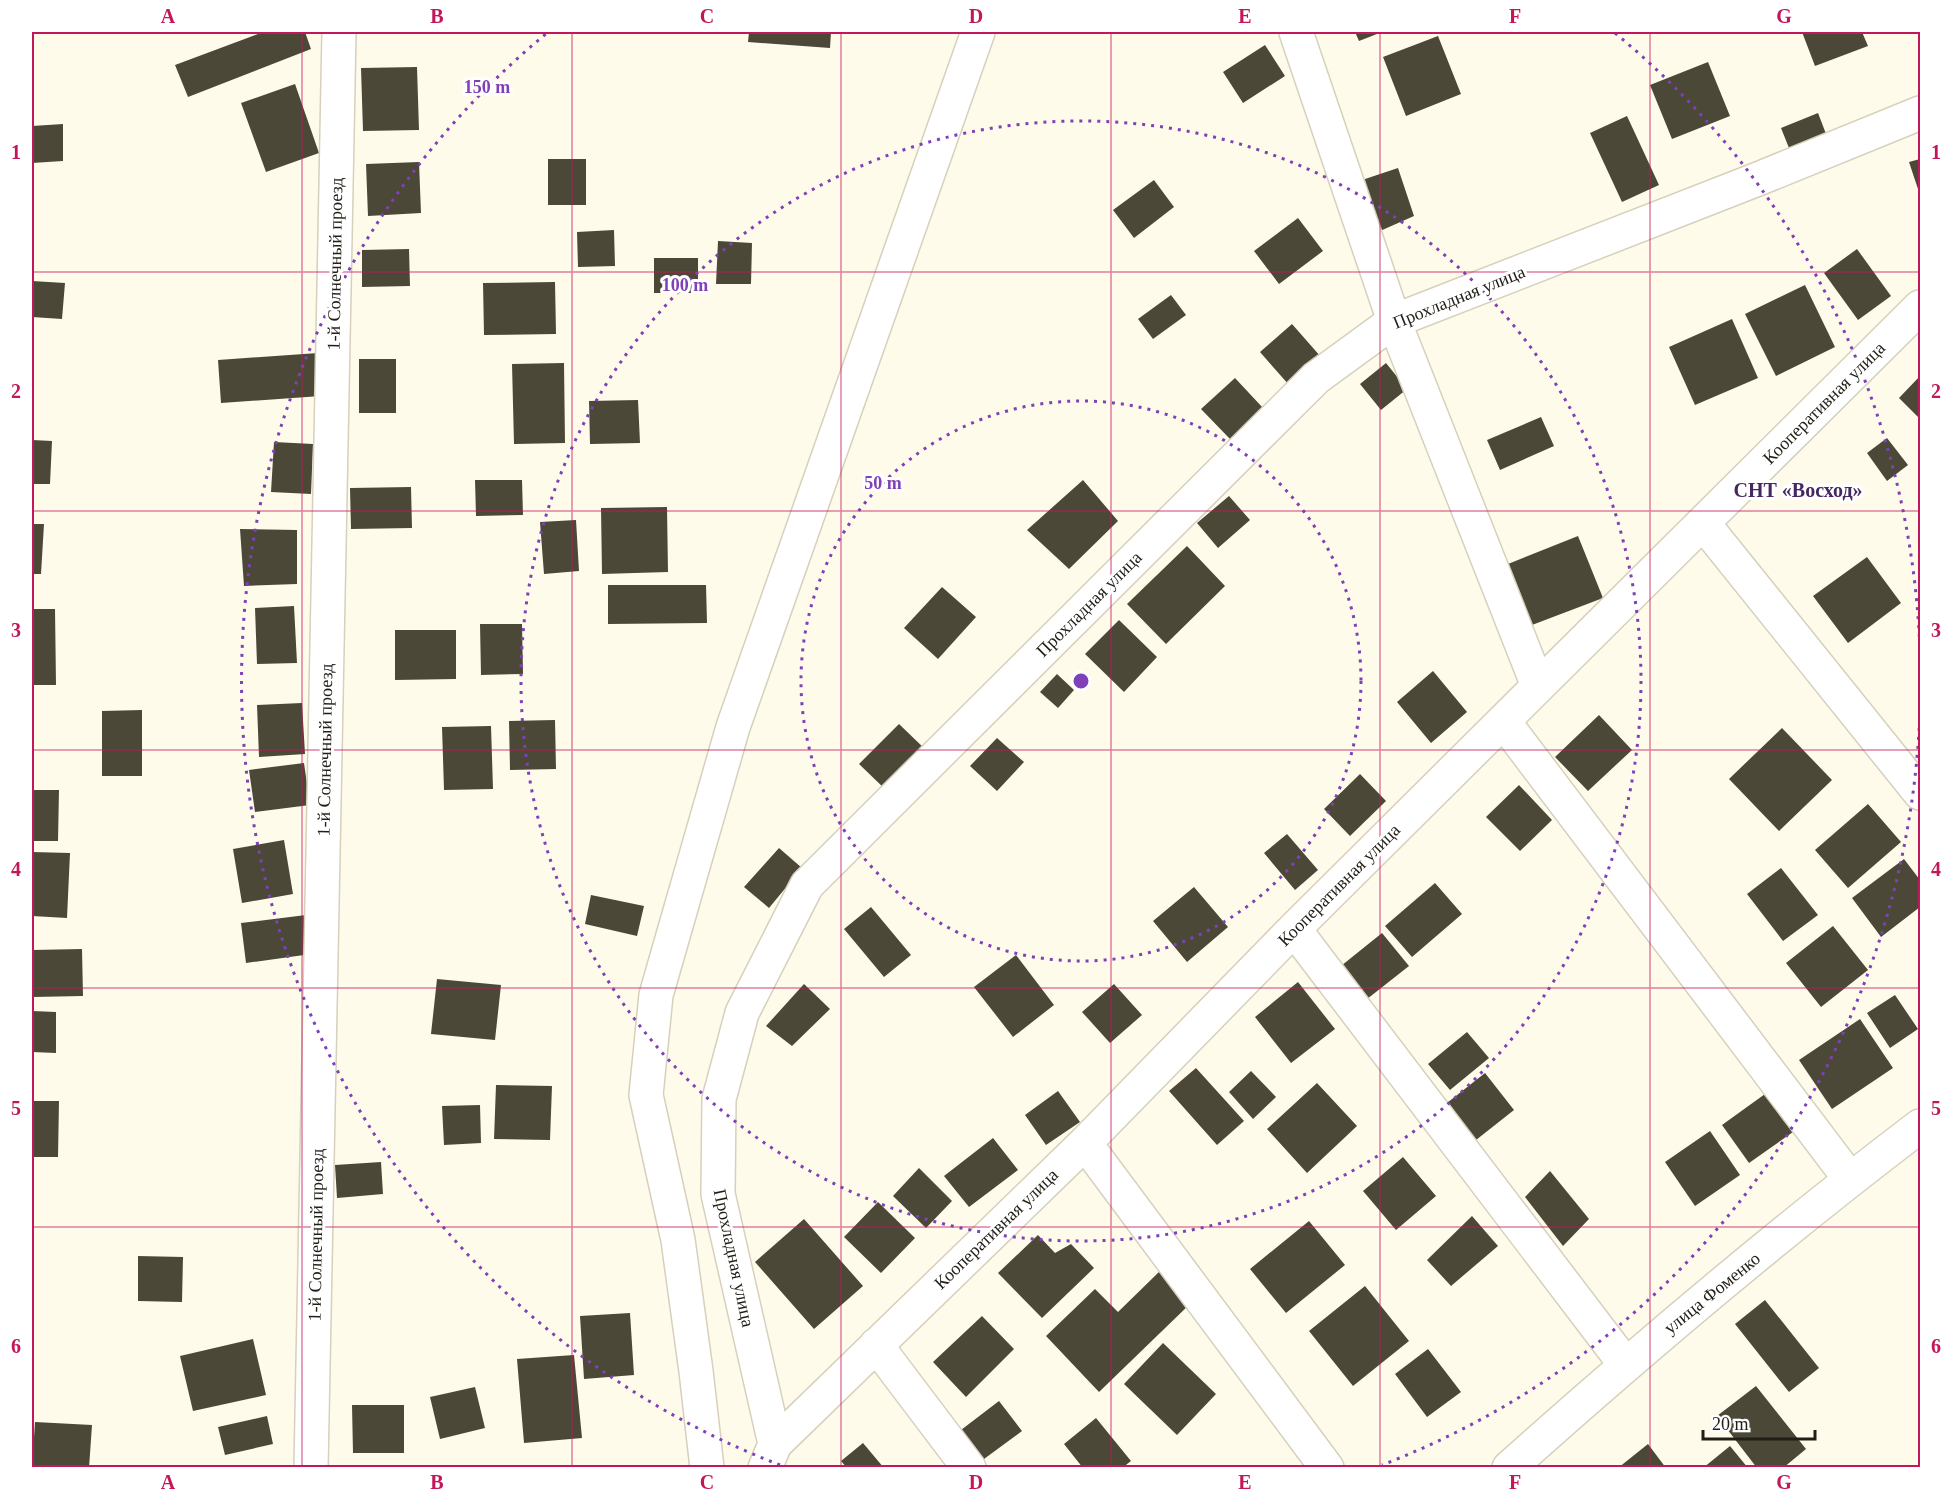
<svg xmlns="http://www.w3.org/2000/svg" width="1952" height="1499" font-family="'Times New Roman',serif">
<rect width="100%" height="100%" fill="#fffbea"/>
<path fill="#4c4837" d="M263,32H305L311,49L188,97L175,65Z
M749,32H831L830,48L748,42Z
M1355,32H1382L1359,41Z
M1802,32H1862L1868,46L1815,66Z
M1438,36L1461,94L1406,116L1383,57Z
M1265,45L1285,76L1243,103L1223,72Z
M1708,62L1730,116L1672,139L1650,85Z
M417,67L419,130L363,131L361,68Z
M295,84L319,153L266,172L241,103Z
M1818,113L1828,139L1791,153L1781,128Z
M1627,116L1659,185L1622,202L1590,133Z
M63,124V161L32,163V126Z
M548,159H586V205H548Z
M1920,159V195L1909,162Z
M419,162L421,213L368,216L366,164Z
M1398,168L1414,216L1380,231L1362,180Z
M1154,180L1174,207L1134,238L1113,210Z
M1298,218L1323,251L1279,284L1254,251Z
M614,230L615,266L578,267L577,232Z
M718,241L752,243L751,284H716Z
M409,249L410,286L362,287V250Z
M1857,249L1891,296L1858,320L1824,273Z
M654,258H698V293H654Z
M32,281L65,283L62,319L32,317Z
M555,282L556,334L484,335L483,283Z
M1805,285L1835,347L1776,376L1745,314Z
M1171,295L1186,315L1153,339L1138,319Z
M1732,319L1758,378L1695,405L1669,347Z
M1292,324L1321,357L1289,385L1260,352Z
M318,353L321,396L221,403L218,360Z
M359,359H396V413H359Z
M564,363L565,443L514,444L512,364Z
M1386,363L1407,389L1381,410L1360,384Z
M1920,376V419L1899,398Z
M1235,378L1263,408L1230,439L1201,409Z
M638,400L640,443L590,444L589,401Z
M1541,417L1554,446L1500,470L1487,440Z
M1887,438L1908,465L1887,481L1867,453Z
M32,440L52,441L50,484H32Z
M274,442L313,444L311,494L271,492Z
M475,480H522L523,515L476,516Z
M1083,480L1118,521L1069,569L1027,530Z
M411,487L412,528L351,529L350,488Z
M1229,496L1250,520L1218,548L1197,523Z
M667,507L668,572L602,574L601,508Z
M576,520L579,571L544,574L540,522Z
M32,524H44L41,574H32Z
M240,529L297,530V584L244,586Z
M1578,536L1603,598L1532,625L1508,564Z
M1187,546L1225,586L1166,644L1127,604Z
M1867,557L1901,603L1848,643L1813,596Z
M608,585H706L707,623L608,624Z
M942,587L976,617L938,659L904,628Z
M294,606L297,663L257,664L255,608Z
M32,609H55L56,685H32Z
M1119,620L1157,657L1124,692L1085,654Z
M480,624H522L523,674L481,675Z
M395,630H456V679L395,680Z
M1433,671L1467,712L1431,743L1397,702Z
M1057,674L1074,690L1058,708L1040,692Z
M302,703L305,754L259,757L257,705Z
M142,710V776H102V711Z
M1599,715L1632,750L1588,791L1555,757Z
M555,720L556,769L510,770L509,721Z
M899,724L926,750L886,790L859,764Z
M491,726L493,789L444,790L442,727Z
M1782,728L1832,780L1779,831L1729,779Z
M997,738L1024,762L997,791L970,766Z
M304,763L310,805L255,812L249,770Z
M1360,774L1386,801L1350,836L1324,809Z
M1519,785L1552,820L1520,851L1486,817Z
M32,790H59L58,841H32Z
M1868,804L1901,842L1848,888L1815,850Z
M1287,834L1318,870L1295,890L1264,853Z
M284,840L293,894L242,903L233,849Z
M779,848L802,868L769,908L744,887Z
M32,852L70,853L67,918L32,916Z
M1904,859L1920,880V907L1881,937L1852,898Z
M1781,868L1818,915L1783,941L1747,894Z
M1435,883L1462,914L1412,957L1385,926Z
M1194,887L1228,927L1187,962L1153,921Z
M591,895L644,906L637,936L585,924Z
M871,907L911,955L884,977L844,929Z
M306,915L311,954L246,963L241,923Z
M1833,926L1868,970L1821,1007L1786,963Z
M1382,933L1409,966L1362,1003L1336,970Z
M82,949L83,996L33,997L32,950Z
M1016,955L1054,1005L1013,1037L974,987Z
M437,979L501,985L495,1040L431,1034Z
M1298,982L1335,1029L1291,1063L1255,1017Z
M804,984L830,1009L792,1046L766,1026Z
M1114,984L1142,1015L1110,1043L1082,1012Z
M1895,995L1918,1029L1890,1048L1867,1013Z
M32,1011L56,1012V1053L32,1052Z
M1860,1019L1893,1068L1832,1109L1799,1060Z
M1467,1032L1489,1058L1450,1090L1428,1064Z
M1196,1068L1244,1121L1217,1145L1169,1091Z
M1251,1071L1276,1097L1253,1119L1229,1092Z
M1485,1073L1514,1110L1476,1140L1447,1103Z
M1317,1083L1357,1126L1307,1173L1267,1129Z
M496,1085L552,1086L550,1140L494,1139Z
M1058,1091L1080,1122L1046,1145L1025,1115Z
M1765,1094L1793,1132L1749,1163L1722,1125Z
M32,1101H59L58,1157H32Z
M480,1105L481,1143L444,1145L442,1106Z
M1710,1131L1740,1175L1695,1206L1665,1162Z
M993,1138L1018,1170L969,1207L944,1176Z
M1403,1157L1436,1196L1396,1230L1363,1191Z
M381,1162L383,1194L337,1198L335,1165Z
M919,1168L952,1201L926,1228L893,1196Z
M1550,1171L1589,1219L1563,1246L1525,1197Z
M878,1202L915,1238L881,1273L844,1237Z
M1472,1216L1498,1246L1451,1286L1427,1260Z
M804,1219L863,1286L814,1329L755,1262Z
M1309,1221L1345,1265L1286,1313L1250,1269Z
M1038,1235L1055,1253L1071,1244L1094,1268L1042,1318L998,1273Z
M138,1256L183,1257L182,1302L138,1301Z
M1161,1270L1192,1302L1099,1392L1046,1336L1095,1289L1118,1312Z
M1365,1286L1409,1341L1353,1386L1309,1331Z
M1765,1300L1819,1368L1789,1392L1735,1324Z
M630,1313L634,1375L584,1379L580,1316Z
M982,1316L1014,1349L966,1397L933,1362Z
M253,1339L266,1395L193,1411L180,1356Z
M1163,1343L1216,1394L1177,1435L1124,1384Z
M1428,1349L1461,1392L1427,1417L1395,1374Z
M574,1355L582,1438L524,1443L517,1359Z
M1756,1386L1806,1449L1783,1468H1757L1717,1416Z
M475,1387L485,1428L440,1439L430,1397Z
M999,1401L1022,1431L984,1459L961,1430Z
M352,1405H404V1453H353Z
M267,1416L273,1444L225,1455L218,1427Z
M1096,1418L1131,1461L1122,1468H1083L1064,1444Z
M35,1422L92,1425L89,1468H32Z
M863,1443L884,1468H847L841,1461Z
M1648,1444L1666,1468H1618Z
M1730,1446L1748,1468H1703Z"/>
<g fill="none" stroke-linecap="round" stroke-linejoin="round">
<g stroke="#d6d0bc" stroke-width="36">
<path id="minor" d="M1296,32L1394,321L1538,686
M1703,523L1920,793
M1504,722L1850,1179
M1294,929L1625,1364
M1085,1143L1327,1468
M876,1345L969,1468
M775,1444L718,1194L719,1099L742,1013L807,885L1316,378L1394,321L1758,179L1920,113
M311,1468L339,32
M707,1468L696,1371L678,1240L646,1095L656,995L733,727L978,32
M765,1468L775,1444L1085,1143L1294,929L1920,307
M1509,1468C1642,1349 1778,1234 1920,1126"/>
</g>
<use href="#minor" stroke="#fff" stroke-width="33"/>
</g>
<path fill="none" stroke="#c2185b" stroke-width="1.5" stroke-opacity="0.55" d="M302,32V1468M572,32V1468M841,32V1468M1111,32V1468M1380,32V1468M1650,32V1468M32,272H1920M32,511H1920M32,750H1920M32,988H1920M32,1227H1920"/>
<g fill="none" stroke="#7f41b6" stroke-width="3" stroke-dasharray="3 6">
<circle cx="1081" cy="681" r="280"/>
<circle cx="1081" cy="681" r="560"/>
<path d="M1920 710A840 840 0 0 1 1382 1465M780 1465A840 840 0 0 1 547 33M1615 33A840 840 0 0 1 1920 652"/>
</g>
<g text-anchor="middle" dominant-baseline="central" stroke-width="6" stroke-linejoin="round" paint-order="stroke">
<g font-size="18" fill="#201e17" stroke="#fff">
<text transform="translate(335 264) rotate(-89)">1-й Солнечный проезд</text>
<text transform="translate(1459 297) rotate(-22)">Прохладная улица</text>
<text transform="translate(1824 403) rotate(-45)">Кооперативная улица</text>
<text transform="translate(1089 604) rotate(-45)">Прохладная улица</text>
<text transform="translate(325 750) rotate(-89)">1-й Солнечный проезд</text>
<text transform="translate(1339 885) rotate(-45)">Кооперативная улица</text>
<text transform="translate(996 1229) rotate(-44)">Кооперативная улица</text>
<text transform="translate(316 1235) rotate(-89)">1-й Солнечный проезд</text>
<text transform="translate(734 1258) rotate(78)">Прохладная улица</text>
<text transform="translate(1712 1293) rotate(-39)">улица Фоменко</text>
</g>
<g font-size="20" font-weight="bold" fill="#452861" stroke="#fff">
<text x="1798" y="490">СНТ «Восход»</text>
</g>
</g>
<circle cx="1081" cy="681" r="9" fill="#7f41b6" stroke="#fff" stroke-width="3"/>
<g font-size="18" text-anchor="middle" font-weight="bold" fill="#7f41b6" stroke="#fff" stroke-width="6" stroke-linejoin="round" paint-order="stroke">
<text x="487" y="93">150 m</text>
<text x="685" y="291">100 m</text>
<text x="883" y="489">50 m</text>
</g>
<rect width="1952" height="1499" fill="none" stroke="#ffffff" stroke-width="66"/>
<path d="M1703 1430v9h112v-9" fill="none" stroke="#201e17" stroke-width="3"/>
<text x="1712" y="1430" font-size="18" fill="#201e17" stroke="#ffffff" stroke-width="4.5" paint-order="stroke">20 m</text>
<rect x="33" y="33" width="1886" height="1433" fill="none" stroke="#c2185b" stroke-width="2"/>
<g font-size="20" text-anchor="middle" font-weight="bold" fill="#c2185b">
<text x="168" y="23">A</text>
<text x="437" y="23">B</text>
<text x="707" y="23">C</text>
<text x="976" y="23">D</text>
<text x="1245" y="23">E</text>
<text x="1515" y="23">F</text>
<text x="1784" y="23">G</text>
<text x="16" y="159">1</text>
<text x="1936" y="159">1</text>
<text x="16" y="398">2</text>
<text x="1936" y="398">2</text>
<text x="16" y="637">3</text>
<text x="1936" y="637">3</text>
<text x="16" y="876">4</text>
<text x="1936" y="876">4</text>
<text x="16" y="1115">5</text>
<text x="1936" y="1115">5</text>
<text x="16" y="1353">6</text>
<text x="1936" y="1353">6</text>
<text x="168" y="1489">A</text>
<text x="437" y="1489">B</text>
<text x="707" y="1489">C</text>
<text x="976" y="1489">D</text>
<text x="1245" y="1489">E</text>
<text x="1515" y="1489">F</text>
<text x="1784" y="1489">G</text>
</g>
</svg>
